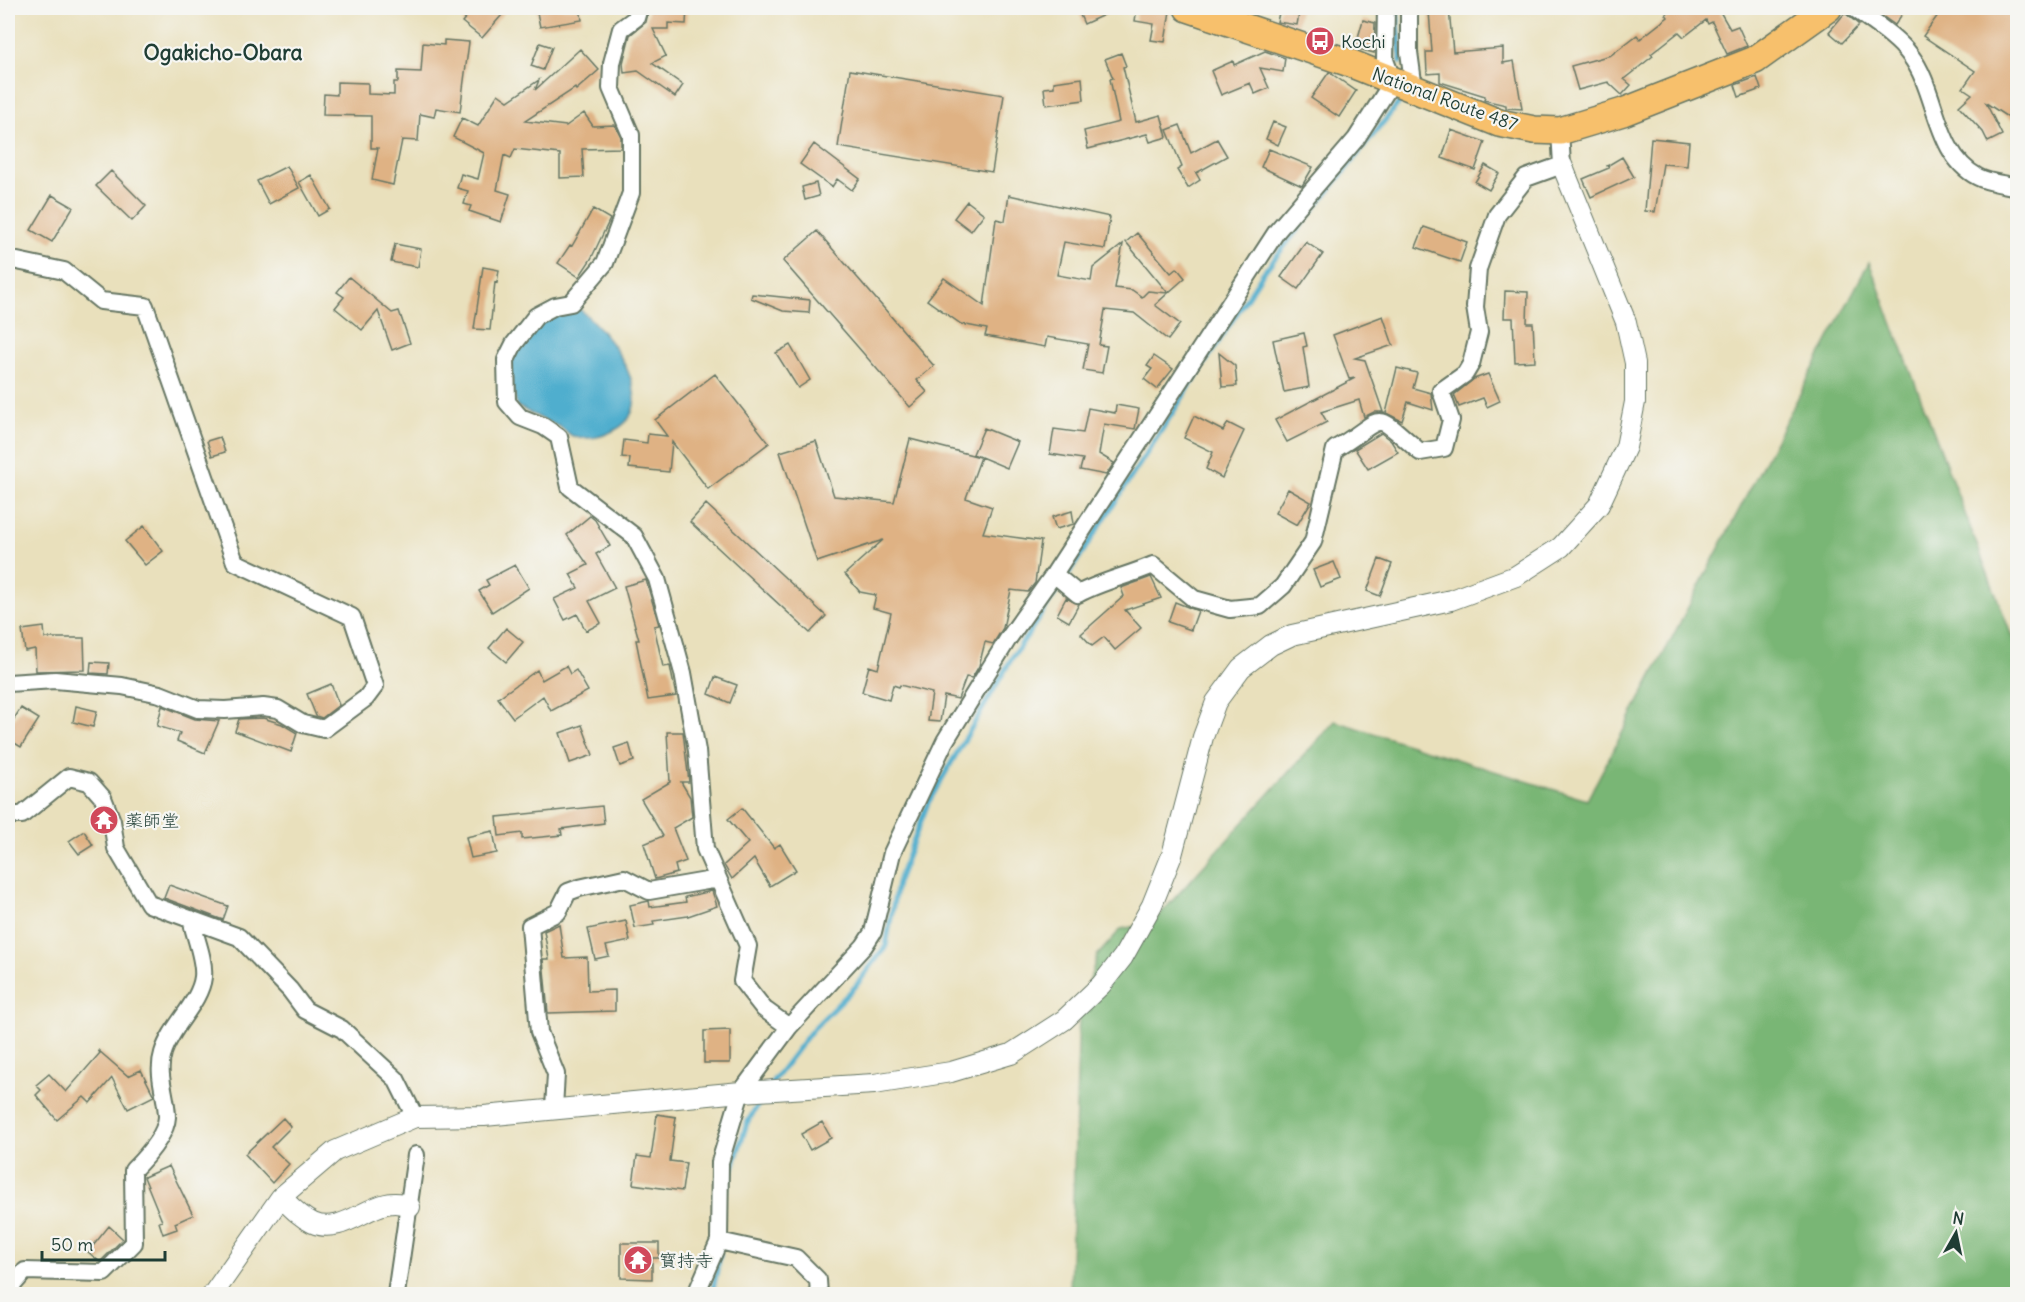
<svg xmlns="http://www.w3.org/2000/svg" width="2025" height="1302" font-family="Delius,'Klee One',sans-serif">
<rect width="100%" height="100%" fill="#f6f6f2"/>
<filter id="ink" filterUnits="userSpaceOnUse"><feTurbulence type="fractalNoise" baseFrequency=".0167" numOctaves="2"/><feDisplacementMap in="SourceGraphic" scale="12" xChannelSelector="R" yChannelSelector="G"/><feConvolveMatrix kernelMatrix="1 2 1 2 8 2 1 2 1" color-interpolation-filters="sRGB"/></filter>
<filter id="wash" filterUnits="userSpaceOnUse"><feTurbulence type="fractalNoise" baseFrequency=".008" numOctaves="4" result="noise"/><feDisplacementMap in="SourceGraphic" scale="24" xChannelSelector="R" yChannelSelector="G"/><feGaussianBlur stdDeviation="1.35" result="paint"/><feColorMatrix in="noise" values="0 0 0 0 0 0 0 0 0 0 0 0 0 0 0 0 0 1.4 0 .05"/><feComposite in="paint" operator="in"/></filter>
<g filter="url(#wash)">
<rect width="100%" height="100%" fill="#e9e0bc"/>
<path fill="#79b675" stroke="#4c7a54" stroke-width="1.5" d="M1869,262L2017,650V1294H1070L1079,1014L1097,956L1121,929L1152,923L1335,721L1587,800Z"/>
<path fill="#4faece" stroke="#377681" stroke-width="1.5" d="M578,308C608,331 666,405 613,431C599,438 589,440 573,436C567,434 564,428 558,426C544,420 530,413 517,406C513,390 508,372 514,355C524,329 551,311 578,308Z"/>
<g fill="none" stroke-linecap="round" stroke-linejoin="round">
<path stroke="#4faece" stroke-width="5" d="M1397,8L1401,62
M770,1085L812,1030L855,987L886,946L897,883L928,803L1012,658L1075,564L1263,273L1402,99
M726,1189L747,1123L764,1095
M712,1294L720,1255"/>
</g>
<g id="blocks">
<path fill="#dfb284" d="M474,8H508L482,38L462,22Z
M536,8H580L582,20L540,27Z
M649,8H687L686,24L668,23V29H653L666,56L652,63L683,85L675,97L638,71L624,73L623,63L630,35L646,22Z
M1077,8H1119L1084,24Z
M1137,8L1170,11L1165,42L1151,40L1154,24L1135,21Z
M1280,8H1300L1297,25L1277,22Z
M1674,8H1722L1719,10L1730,29L1738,26L1747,46L1727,54L1712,22L1708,24L1706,20L1684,37L1679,32L1651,54L1653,56L1624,79L1631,85L1622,95L1608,82L1578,90L1571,66L1611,55L1637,35L1640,39L1668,17L1666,14Z
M1871,8H1906L1895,25Z
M1943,8H2018V124L1986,103L2002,135L1988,142L1983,132L1959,106L1972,94L1963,88L1975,71L1923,36Z
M1449,9L1453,52L1503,48V63L1514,61L1522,109L1506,108V105L1484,100L1485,96L1440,82V73L1427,74L1426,52H1432L1429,11Z
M1845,13L1859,25L1842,43L1829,32Z
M1363,20L1375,23L1374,53L1355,48Z
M444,40L469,42L460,112L436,108L434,117L420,114L418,141L402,140L393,185L372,180L378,148H371V116L323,115L324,94L337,95V82L368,83V94L394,95V82H398V71L421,72L423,43L444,45Z
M540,43L552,47L543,70L531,66Z
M580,49L599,70L576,90L575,88L525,121L566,126L584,113L593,126L615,125L621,137V148L582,149L584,177L560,178V154L515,149L511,158L504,155L497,190L510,194L501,222L469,211L471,206L464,204L468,191L457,188L461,174L478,179L484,153L453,137L462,118L478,126L498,94L508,101L539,80L535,90Z
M1265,51L1285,58L1283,72L1260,68L1269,88L1255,94L1250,83L1221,95L1211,71L1233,61L1234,65Z
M1121,53L1126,66L1123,67L1136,122L1161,115L1167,137L1150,142L1147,134L1088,149L1084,131L1119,122L1110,79L1113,78L1105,59Z
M850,70L1004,95L992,172L838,147Z
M1329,72L1356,91L1339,117L1311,98Z
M1757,77L1761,89L1739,97L1735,85Z
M1082,78L1084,100L1046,105L1044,88L1054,87V82Z
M1273,122L1286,127L1278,145L1266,139Z
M1180,125L1191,153L1217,139L1227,156L1196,173L1200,180L1188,188L1177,170L1182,167L1167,130Z
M1451,130L1485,142L1475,170L1442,158Z
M1651,138L1689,142L1687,166L1663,164L1655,212L1645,211Z
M814,144L860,179L852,190L837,179L832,187L800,164Z
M1269,149L1313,167L1302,186L1261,167Z
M1622,157L1634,177L1591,197L1583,179L1609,168L1607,166Z
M1485,165L1499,173L1489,190L1475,182Z
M287,166L299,188L269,204L257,181Z
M111,171L146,206L132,221L96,186Z
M311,175L330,209L318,216L299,182Z
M816,183L819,196L805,200L802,187Z
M52,195L73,207L52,242L31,230Z
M1009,195L1110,217L1105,249L1064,242L1057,275L1091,281L1093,268L1123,244L1115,288L1132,290L1142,297L1148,291L1168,293L1155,305L1180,324L1168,340L1134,313L1105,310L1099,345L1107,346L1102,373L1083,370L1088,344L1047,337L1045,347L985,336L987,329L961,324L927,300L944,278L984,306L996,219L1005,221Z
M967,201L984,214L971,231L954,218Z
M593,209L610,219L591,259L579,277L558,263L570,245L572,246Z
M1424,227L1467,242L1460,262L1416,247Z
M817,231L934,366L917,380L927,392L910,407L783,261Z
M1137,233L1171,273L1177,268L1185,278L1168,293L1126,242Z
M1306,242L1323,254L1298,289L1281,277Z
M395,244L421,249L418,267L391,262Z
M483,267L499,270L497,283L495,282L490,330L474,329Z
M349,277L392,313L399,311L410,343L392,350L378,311L362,330L335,308L344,297L337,292Z
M1505,291L1528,292L1527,323H1533L1535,361L1515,362L1513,318H1504Z
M752,294L810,300L809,313L783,311L751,298Z
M1383,316L1393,345L1355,358L1365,360L1383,412H1374L1364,417L1359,400L1321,412L1327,422L1287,442L1275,420L1355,378L1349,379L1333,335Z
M1304,333L1307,346L1303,347L1309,387L1284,392L1273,340Z
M790,345L810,380L798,388L776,353Z
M1219,353L1235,366L1237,386L1222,387Z
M1154,356L1173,369L1157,389L1144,379L1152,369L1147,366Z
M1397,368L1417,373L1413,388L1431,393L1433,410L1408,402L1402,421L1386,413Z
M715,374L769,443L708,489L672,442L669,472L629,468L630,458L622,457L624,440L647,443L648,434L667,436L655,420Z
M1488,374L1500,401L1487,407L1483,398L1459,407L1454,395L1474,379Z
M1116,405L1139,409L1135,429L1104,424L1099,454L1114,463L1106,475L1080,470L1083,459L1050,454L1054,429L1083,433L1088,408L1115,413Z
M1194,416L1223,431L1228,423L1244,431L1222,478L1206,469L1213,452L1184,438Z
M984,428L1018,442L1007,468L981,457L966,498L992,507L983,533L1041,541L1035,583L1028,592L1011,590L1003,628L993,644L985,642L979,666L972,678L966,677L958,699L944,696L940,722L928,721L932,693L900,685L899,687L893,685L889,700L862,692L869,666L878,669L891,613L873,608L876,595L860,592L845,574L883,540L817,562L780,452L816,441L834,496L894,502L910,439L980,457L973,454Z
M1381,433L1391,441L1398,452L1368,469L1355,449Z
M220,437L225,452L212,456L207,441Z
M1288,489L1311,502L1297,525L1275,513Z
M706,504L826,616L810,633L690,522Z
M1072,511L1074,524L1056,529L1052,517Z
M590,516L595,520L610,546L596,554L615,588L589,601L601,623L586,631L577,614L565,620L554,599L578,588L570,574L588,565L567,535Z
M144,526L163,551L145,565L125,541Z
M1379,559L1392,564L1380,596L1367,591Z
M1334,562L1341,579L1320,587L1313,570Z
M515,565L529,588L492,612L479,591L489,585L486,580Z
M1151,577L1161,598L1125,610L1141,628L1115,650L1104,637L1092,646L1081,634L1124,596L1121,588Z
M646,580L659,625L654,626L663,667L670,666L676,696L648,700L636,640H639L624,586Z
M1066,598L1079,604L1069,622L1057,615Z
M1175,602L1198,611L1191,630L1168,622Z
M44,627L45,638H84L85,670L36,671L35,649L25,651L22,630Z
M506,628L523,642L506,662L489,648Z
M91,662L109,663L108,674L90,673Z
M566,666L570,674L576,670L588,691L551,711L543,696L513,718L498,698L537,670L542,680Z
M715,677L737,685L730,703L709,694Z
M331,684L339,705L322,718L316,716L307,694Z
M76,706L97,711L93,727L73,722Z
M162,706L195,719L219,721L205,753L177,741L180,733L157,726Z
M21,708L39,719L21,747L8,739V728Z
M263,718L282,724L297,733L291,752L235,731L239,719Z
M582,725L593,755L570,763L560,733Z
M667,732H683L689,782H681L690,797L692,817L673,828L686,861L675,865L677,873L655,879L644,844L663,836L641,799L670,782Z
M629,743L634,761L620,766L614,748Z
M602,806L604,823L561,829L562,835L522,839V833L499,836L497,817Z
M742,808L774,848L780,844L796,870L770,886L754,859L732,879L724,865L748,843L728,819Z
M84,831L93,845L79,854L69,841Z
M493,831L497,853L471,858L466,837Z
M169,885L228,906L223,920L164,898Z
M712,891L717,906L688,916L653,921L654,925L635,928L630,905L649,901L650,907L686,902L685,897Z
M626,921L630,941L606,946L609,956L595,959L588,929Z
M559,924L564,958L587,957L588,991L615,990V1011L548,1013L543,959H549L544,931Z
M730,1030V1063H704V1031Z
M98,1050L128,1076L141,1070L154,1096L128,1109L112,1078L90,1103L84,1097L57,1120L36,1095L41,1090L36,1085L49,1074L66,1092L100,1053Z
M657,1114L676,1117L670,1161L686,1163L682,1191L633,1184L637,1156L651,1158Z
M283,1118L291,1127L271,1147L289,1164L272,1183L245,1154Z
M822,1122L831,1138L810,1150L801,1134Z
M169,1166L193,1215L175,1223L177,1229L163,1234L159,1222L162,1221L144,1177Z
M109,1226L123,1239L100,1262L88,1252Z
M621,1243H659V1258H652V1279L621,1278Z"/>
</g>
</g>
<g filter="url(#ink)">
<use href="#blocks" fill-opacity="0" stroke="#667664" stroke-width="1.5"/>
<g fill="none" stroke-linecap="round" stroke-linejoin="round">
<g stroke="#667664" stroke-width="20">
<path id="minor" d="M639,8L636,18L621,29L612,63L611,88L631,135V193L605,263L571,303L555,306L536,316L514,344L506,360L507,402L520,417L543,426L559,437L570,487L634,536L657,579L683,673L697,751L705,849L748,946L742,981L764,1009L789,1027
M1409,8V52L1414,89
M1854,8C1872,22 1896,36 1910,55C1938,91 1934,154 1978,177C1989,183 2005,184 2018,187
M8,259L64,271L101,301L145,306L235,562L352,617L375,686L366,698L324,729L303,724L278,709L263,707L225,710L198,709L160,694L122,686L55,680L8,683
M1054,574L1078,594C1102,581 1128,576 1153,565L1194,599L1230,609L1260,606L1283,586L1313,542L1335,449C1388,418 1369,407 1420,452L1444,448L1451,420L1441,391L1465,374L1471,364L1479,332L1475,307L1478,269L1497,215L1526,178L1562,165L1560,131
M8,815H22L69,777L89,782L103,798L112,821L116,848L149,904L239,937L290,990L305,1010L342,1029L396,1079L415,1117
M554,1108L556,1074L539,1032L530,926L558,912L568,892L579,888L624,878L649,891L718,879
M719,1241L796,1258L818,1280L819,1294
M11,1287L25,1271L104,1273L134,1243L133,1170C145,1158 166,1135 167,1117C167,1096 156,1075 163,1053C171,1026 200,1003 203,977C205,960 195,937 191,919
M396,1294L416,1155
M696,1294L719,1241L720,1162L741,1092L789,1027L864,946L873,932L892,853L945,741L1008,639L1054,574L1277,231L1356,139L1393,81L1385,60L1386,8"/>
</g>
<g stroke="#667664" stroke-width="22">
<path id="tertiary" d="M281,1197C290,1206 300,1217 313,1223C347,1238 378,1189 410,1207
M213,1294L281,1197L335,1151L415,1117L484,1116L741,1092L874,1084L951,1072L1011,1054L1064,1020L1101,985L1123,957L1152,905L1172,855L1203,737L1216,702L1241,668L1271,645L1292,635L1451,600L1516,576L1561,547L1599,505L1626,447L1635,402V363L1626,322L1562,165"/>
</g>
<g stroke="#667664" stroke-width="30">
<path id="trunk" d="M1188,8L1347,62L1499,123L1534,130L1560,131L1623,112L1755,60L1828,8"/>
</g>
<use href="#minor" stroke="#fff" stroke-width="16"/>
<use href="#tertiary" stroke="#fff" stroke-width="20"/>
<use href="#trunk" stroke="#f7c06c" stroke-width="27"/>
</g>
</g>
<defs>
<g id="bus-disc" transform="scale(1.5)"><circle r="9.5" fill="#d1495b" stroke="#f6f6f2"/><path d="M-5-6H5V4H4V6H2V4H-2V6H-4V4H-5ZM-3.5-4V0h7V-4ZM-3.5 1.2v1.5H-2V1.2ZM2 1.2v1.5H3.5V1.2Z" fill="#fff"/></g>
<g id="temple-disc" transform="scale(1.5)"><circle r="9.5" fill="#d1495b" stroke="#f6f6f2"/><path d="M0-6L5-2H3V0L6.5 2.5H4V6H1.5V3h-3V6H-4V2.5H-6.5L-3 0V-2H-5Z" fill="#fff"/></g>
</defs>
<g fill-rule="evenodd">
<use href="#bus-disc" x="1320" y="41"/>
<use href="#temple-disc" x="104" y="820"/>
<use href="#temple-disc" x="638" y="1260"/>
</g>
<g text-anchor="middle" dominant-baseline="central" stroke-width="4.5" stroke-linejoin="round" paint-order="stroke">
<g font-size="18" fill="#1f3d34" stroke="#f6f6f2" text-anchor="start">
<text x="1341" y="41">Kochi</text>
<text x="125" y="820">薬師堂</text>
<text x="659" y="1260">寳持寺</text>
</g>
<g font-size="18" fill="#1f3d34" stroke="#f6f6f2">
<text transform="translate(1445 99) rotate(20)">National Route 487</text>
</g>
<g font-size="21" font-weight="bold" fill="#1f3d34" stroke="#f6f6f2">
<text x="223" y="52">Ogakicho-Obara</text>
</g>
</g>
<rect width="2025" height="1302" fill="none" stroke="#f6f6f2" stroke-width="30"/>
<g transform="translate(1956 1233) rotate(9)" stroke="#f6f6f2" stroke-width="4.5" paint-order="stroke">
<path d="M0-4.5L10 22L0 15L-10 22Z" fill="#1f3d34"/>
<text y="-9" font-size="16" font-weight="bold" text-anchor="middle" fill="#1f3d34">N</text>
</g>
<path d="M42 1251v9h123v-9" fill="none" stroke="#1f3d34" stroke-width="3"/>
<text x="51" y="1251" font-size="18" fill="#1f3d34" stroke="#f6f6f2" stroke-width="4.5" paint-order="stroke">50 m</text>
</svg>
